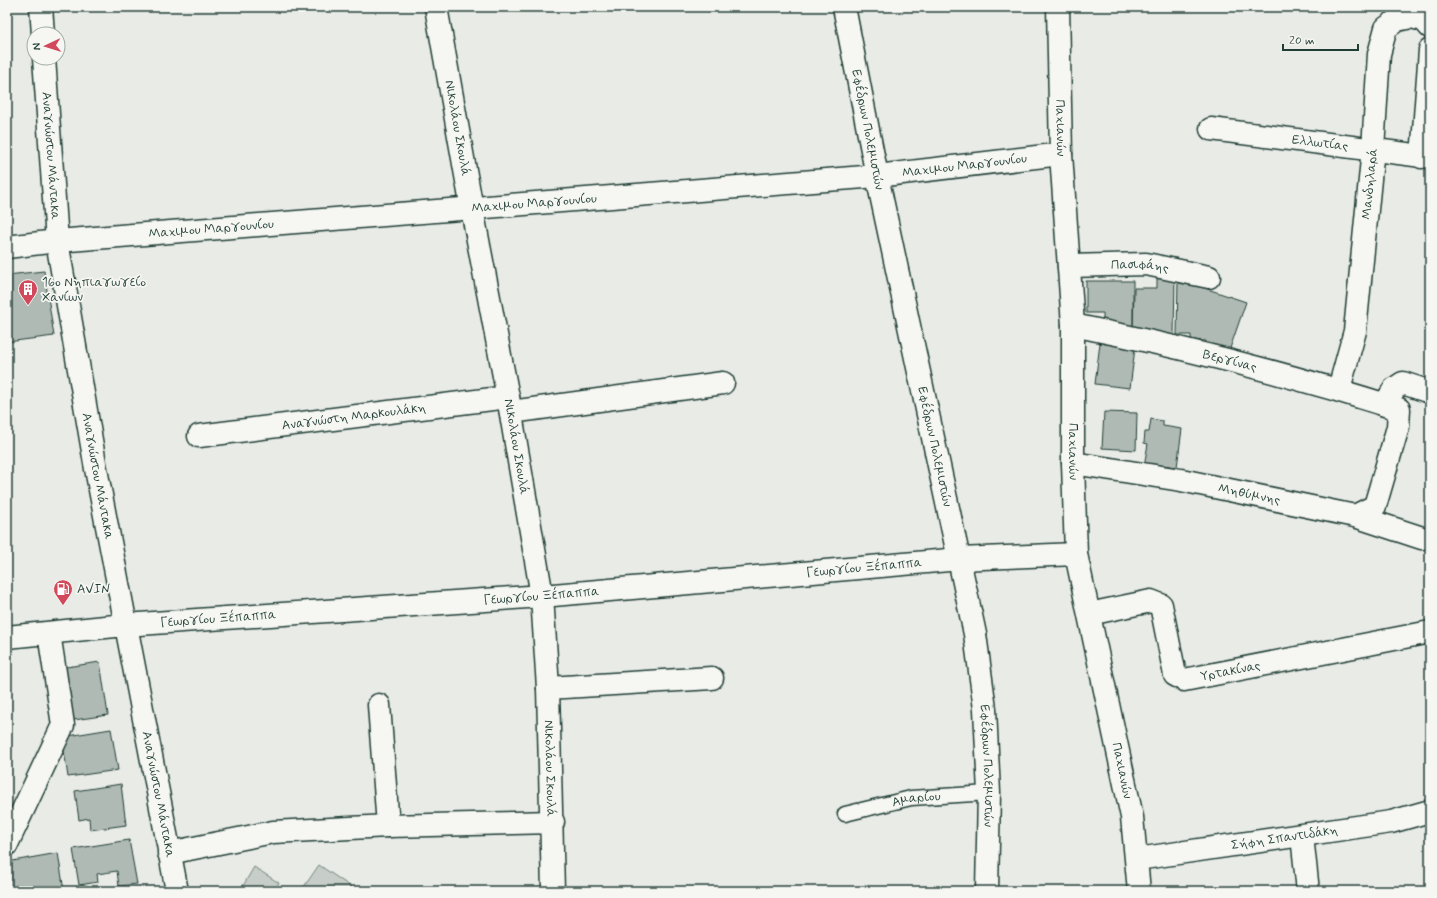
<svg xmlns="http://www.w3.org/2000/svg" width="1437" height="898" font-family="Mynerve,sans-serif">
<rect width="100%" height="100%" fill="#e9ebe7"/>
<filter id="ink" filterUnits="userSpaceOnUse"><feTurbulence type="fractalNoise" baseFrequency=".025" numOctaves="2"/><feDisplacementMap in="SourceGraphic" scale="8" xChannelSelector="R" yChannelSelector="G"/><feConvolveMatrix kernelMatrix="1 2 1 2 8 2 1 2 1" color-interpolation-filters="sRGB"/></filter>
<g filter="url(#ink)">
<path fill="#c7cec9" stroke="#73867e" d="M319,865L357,891H301Z
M254,867L279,883L273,891H240Z"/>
<path fill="#b0bab5" stroke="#1f3d34" d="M44,271L54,336L7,342V275Z
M1157,275L1175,276L1174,335L1133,334L1134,288H1157Z
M1178,279L1246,302L1227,357L1203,349L1206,341L1191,340V335H1177Z
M1086,281H1133V327L1103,324V313H1086Z
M1100,343L1135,348L1130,388L1095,384Z
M1104,412L1137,413L1136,450L1102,448Z
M1151,419L1163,421V426L1182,429L1177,467L1163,465L1162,469L1144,466L1148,444L1144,443L1145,432H1149Z
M100,662L108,715L67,721L60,668Z
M111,729L118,770L68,777L62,737Z
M121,784L126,825L90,830L89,818L79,820L75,791Z
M129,840L137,884L119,886L117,871L97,874L98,882L79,885L73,849Z
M58,853L64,891H8L7,862Z"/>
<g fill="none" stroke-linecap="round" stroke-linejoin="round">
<g stroke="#1f3d34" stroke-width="17">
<g id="lane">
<path id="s1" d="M845,814L911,798L989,793"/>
</g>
</g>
<g stroke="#1f3d34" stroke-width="25">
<g id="street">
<path d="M41,7L43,34"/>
<path id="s2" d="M1058,7L1061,154L1073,325V463L1076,554L1132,817L1139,891"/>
<path id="s3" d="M44,58L57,241L96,469L177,891"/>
<path id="s4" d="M1211,129L1430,157"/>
<path d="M1422,157L1430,50"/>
<path id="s5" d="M7,247L57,241L877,176L1061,154"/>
<path id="s6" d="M1069,266L1146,264L1209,277"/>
<path id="s7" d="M1073,325C1183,347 1292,375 1399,409L1398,427L1375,506L1355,516"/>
<path id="s8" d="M1339,389L1355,331L1373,149L1379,54L1386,28L1397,20L1411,17L1424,20L1430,27"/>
<path d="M1385,405L1394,389L1403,383L1430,392"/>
<path d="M511,412L723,383"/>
<path id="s9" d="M199,436L508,397"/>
<path id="s10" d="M1073,463L1181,480L1355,516L1422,538"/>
<path id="s11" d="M1089,614L1151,601L1161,605L1175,675L1184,680L1430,632"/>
<path id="s12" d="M7,637L125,625L542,596L960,559L1076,554"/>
<path d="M548,688L712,678"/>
<path d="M379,705L388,826"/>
<path d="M1302,836L1308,891"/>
<path d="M7,844L63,725L49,633"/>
<path d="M169,853L273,832L388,826L553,822"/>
<path id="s13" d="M1137,859L1391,822L1430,811"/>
</g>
</g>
<g stroke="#1f3d34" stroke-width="25">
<g id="secondary">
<path id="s14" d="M436,7L472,209L508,397L542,596L548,688L553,891"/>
<path id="s15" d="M844,7L877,176L975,634L985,709L989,793L987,891"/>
</g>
</g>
<use href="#lane" stroke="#f6f6f2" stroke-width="14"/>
<use href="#street" stroke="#f6f6f2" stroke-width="22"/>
<use href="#secondary" stroke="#f6f6f2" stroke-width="22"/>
</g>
</g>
<defs>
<g id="building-pin" transform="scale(1)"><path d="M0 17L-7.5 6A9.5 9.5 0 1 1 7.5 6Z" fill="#d1495b" stroke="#f6f6f2"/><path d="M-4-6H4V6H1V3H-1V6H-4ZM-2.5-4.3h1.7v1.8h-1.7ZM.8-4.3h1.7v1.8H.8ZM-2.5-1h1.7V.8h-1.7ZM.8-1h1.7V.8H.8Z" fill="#fff"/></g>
<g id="fuel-pin" transform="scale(1)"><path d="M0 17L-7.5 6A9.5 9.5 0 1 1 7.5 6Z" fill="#d1495b" stroke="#f6f6f2"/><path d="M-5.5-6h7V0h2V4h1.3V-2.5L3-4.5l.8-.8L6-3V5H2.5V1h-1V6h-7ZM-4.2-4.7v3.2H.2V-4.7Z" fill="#fff"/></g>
</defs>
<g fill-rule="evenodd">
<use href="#building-pin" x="28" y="289"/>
<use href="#fuel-pin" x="63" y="589"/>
</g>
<g text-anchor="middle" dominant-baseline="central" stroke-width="3.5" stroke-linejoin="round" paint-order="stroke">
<g font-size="13" fill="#1f3d34" stroke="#f6f6f2">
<text stroke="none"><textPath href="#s14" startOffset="123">Νικολάου Σκουλά</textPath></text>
<text stroke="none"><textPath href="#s2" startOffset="121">Παχιανών</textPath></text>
<text stroke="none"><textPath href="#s15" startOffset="125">Εφέδρων Πολεμιστών</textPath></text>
<text stroke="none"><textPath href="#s4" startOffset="110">Ελλωτίας</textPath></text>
<text stroke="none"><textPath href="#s3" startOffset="98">Αναγνώστου Μάντακα</textPath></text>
<text stroke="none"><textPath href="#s5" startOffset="961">Μαχιμου Mαργουνίου</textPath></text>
<text stroke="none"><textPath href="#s8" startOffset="208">Μανδηλαρά</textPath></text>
<text stroke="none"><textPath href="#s5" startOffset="529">Μαχιμου Mαργουνίου</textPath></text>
<text stroke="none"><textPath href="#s5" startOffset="205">Μαχιμου Mαργουνίου</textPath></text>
<text stroke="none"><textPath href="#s6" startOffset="71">Πασιφάης</textPath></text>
<text stroke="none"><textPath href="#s7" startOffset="161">Βεργίνας</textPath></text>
<text stroke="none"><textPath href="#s9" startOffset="156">Αναγνώστη Μαρκουλάκη</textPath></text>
<text stroke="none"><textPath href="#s14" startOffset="447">Νικολάου Σκουλά</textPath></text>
<text stroke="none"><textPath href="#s15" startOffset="449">Εφέδρων Πολεμιστών</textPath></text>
<text stroke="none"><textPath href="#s2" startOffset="445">Παχιανών</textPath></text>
<text stroke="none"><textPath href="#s3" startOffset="422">Αναγνώστου Μάντακα</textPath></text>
<text stroke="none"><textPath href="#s10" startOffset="179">Μηθύμνης</textPath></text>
<text stroke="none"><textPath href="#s12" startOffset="860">Γεωργίου Ξέπαππα</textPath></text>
<text stroke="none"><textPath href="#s12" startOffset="536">Γεωργίου Ξέπαππα</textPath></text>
<text stroke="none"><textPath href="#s12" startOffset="212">Γεωργίου Ξέπαππα</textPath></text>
<text stroke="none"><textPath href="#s11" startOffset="203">Υρτακίνας</textPath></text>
<text stroke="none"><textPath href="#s15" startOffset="773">Εφέδρων Πολεμιστών</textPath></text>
<text stroke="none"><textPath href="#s14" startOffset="771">Νικολάου Σκουλά</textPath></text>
<text stroke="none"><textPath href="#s2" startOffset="769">Παχιανών</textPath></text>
<text stroke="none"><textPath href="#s3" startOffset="746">Αναγνώστου Μάντακα</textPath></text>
<text stroke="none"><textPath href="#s1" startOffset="73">Αμαρίου</textPath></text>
<text stroke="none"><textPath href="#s13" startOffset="149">Σήφη Σπαντιδάκη</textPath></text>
</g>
<g font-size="13" fill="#1f3d34" stroke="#f6f6f2" text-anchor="start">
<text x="42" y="282">16ο Νηπιαγωγείο<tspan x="42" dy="15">Χανίων</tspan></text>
<text x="77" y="589">AVIN</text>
</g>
</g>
<rect width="1437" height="898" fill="none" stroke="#f6f6f2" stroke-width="24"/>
<rect x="12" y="12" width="1413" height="874" fill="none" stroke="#1f3d34" stroke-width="1.5" filter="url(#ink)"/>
<g transform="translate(46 46) rotate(266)"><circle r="19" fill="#f6f6f2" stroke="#a0aca6"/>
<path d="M0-3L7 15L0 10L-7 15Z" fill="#d1495b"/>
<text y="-6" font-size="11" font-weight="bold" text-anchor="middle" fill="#1f3d34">N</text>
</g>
<path d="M1283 44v6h75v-6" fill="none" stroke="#1f3d34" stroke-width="2"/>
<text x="1289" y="44" font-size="12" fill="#1f3d34" stroke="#f6f6f2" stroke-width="3" paint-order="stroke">20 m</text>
</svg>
